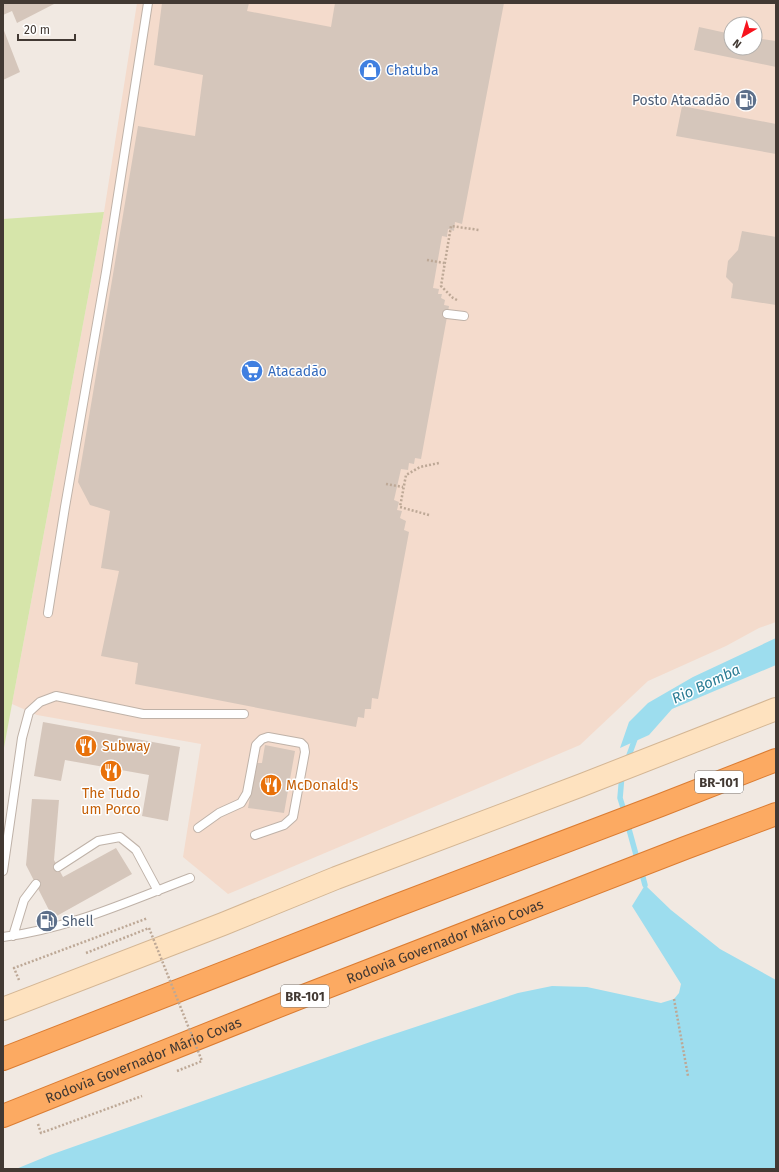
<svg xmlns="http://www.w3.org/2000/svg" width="779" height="1172" font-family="'Fira Sans',sans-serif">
<rect width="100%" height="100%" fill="#f1e9e2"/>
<path fill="#f4dbcc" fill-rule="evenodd" d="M137,3H776V622L759,628L726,646L648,681L580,745L228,894L183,857L201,744L37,715L12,704L104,212ZM731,24H755V48H731Z"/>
<path fill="#d6e5aa" d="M104,212L12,704L3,753V219Z"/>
<path fill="#9dddee" d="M776,638V665L672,709L649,735L620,748L629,722L648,703L693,677Z
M645,885L671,910L720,949L776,980V1169H16L50,1155L373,1041L518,993L552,986L587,987L661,1003L674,999L679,993L681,984L632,906Z"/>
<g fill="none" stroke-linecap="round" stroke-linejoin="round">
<path stroke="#9dddee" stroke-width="5.5" d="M627,761L636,736
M622,775L620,798L625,814
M627,822L638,862
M641,870L645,885"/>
</g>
<path fill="#d5c6bb" d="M3,3H56L17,23L12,11L3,15Z
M162,3H249L247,11L331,27L335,3H504L462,224L455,222L454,231L448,229L447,237L442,236L433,288L439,289L438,294H442L441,298L445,300L444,305L449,306L421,459L415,458L414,464L409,463L408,470L401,469L394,500L399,502L397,510L402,511L400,518L406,521L404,530L409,532L378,699L372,698L371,709H365L364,718L358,717L356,727L135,684L138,663L101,656L119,571L101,568L110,511L90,505L78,482L138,126L195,136L203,75L154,65Z
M699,27L731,34V48H755V38L776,41V67L694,50Z
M3,28L20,72L3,80Z
M682,106L776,124V154L676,136Z
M742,231L776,237V305L731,298L733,284L726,277L728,261L738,250Z
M43,722L180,747L168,821L142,816L149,775L65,760L61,781L34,776Z
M265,745L295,751L284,813L248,808L256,763H262Z
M32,799L59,800L54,860L63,877L116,848L132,874L53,918L26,865Z"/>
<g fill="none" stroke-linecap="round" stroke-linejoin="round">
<g stroke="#bfb2a8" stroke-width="10">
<path id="service" d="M447,314L464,316
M48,613L65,507L106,272L148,3
M198,828L219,813L241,803L247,793L256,745L262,739L268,737L301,743L304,746L305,752L293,817L284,825L255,835
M58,867L98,841L120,837L136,850L158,891
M3,871L22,738L29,712L40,702L56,696L143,714H244
M13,936L24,900L36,884
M3,937C68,929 129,901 190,878"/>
</g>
<g stroke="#d4b694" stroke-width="24">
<path id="secondary" d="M3,1009L223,924L336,878L582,785L776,709"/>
</g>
<g stroke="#db7c32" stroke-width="24">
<g id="motorway">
<path d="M3,1059L390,908L661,805L776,760"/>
<path id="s1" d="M3,1116L296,999L685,848L776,814"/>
</g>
</g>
<path stroke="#bda896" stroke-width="2.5" stroke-dasharray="2 2" stroke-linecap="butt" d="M427,260L444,263
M457,300L453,298L441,286L451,226L479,230
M386,484L403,487
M429,515L400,507L406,475L420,467L439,463
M86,953L149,928
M19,980L14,968L148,918
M674,999L688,1076
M177,1071L202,1061
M38,1124L41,1133L142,1096"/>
<use href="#service" stroke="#fff" stroke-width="8"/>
<use href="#secondary" stroke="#fee2bf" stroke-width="22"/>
<use href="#motorway" stroke="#fcaa62" stroke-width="22"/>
<path stroke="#bda896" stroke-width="2.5" stroke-dasharray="2 2" stroke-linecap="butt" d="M149,928L202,1061"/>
</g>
<defs>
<g id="shop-disc" transform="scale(1.15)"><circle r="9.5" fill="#3f7fe0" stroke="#fff"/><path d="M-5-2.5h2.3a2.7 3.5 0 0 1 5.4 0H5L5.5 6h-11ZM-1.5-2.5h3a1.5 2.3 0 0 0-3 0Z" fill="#fff"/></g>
<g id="fuel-disc" transform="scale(1.15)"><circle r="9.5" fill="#5c6f8a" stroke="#fff"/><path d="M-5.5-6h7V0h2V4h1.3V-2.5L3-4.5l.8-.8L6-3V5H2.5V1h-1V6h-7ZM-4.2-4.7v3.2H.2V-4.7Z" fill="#fff"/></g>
<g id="supermarket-disc" transform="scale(1.15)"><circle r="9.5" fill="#3f7fe0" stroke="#fff"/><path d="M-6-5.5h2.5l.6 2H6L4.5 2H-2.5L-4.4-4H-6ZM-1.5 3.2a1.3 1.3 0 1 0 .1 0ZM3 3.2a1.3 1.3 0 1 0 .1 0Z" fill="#fff"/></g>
<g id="restaurant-disc" transform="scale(1.15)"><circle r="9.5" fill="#e8710a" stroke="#fff"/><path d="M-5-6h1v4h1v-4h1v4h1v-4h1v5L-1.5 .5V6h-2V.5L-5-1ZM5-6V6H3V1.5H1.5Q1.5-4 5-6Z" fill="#fff"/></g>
</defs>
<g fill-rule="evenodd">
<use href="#shop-disc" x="370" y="70"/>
<use href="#fuel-disc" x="746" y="100"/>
<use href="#supermarket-disc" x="252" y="371"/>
<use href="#restaurant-disc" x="86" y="746"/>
<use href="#restaurant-disc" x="111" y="771"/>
<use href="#restaurant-disc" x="271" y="785"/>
<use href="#fuel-disc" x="47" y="921"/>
</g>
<g text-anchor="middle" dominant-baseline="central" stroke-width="3" stroke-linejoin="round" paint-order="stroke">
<g fill="#fff" stroke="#7b7470" stroke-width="1">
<rect x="695" y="771" width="48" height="22" rx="3"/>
<rect x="281" y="985" width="48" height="22" rx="3"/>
</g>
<g font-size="13" font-weight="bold" fill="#423933">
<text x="719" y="782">BR-101</text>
<text x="305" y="996">BR-101</text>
</g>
<g font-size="14" fill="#366cbe" stroke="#fff" text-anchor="start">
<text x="386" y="70">Chatuba</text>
<text x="268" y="371">Atacadão</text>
</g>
<g font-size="14" fill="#4e5e75" stroke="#fff" text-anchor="end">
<text x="730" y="100">Posto Atacadão</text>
<text x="62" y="921" text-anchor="start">Shell</text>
</g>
<g font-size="14" fill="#c56008" stroke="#fff" text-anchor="start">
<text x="102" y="746">Subway</text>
<text x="286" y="785">McDonald's</text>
<text x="111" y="793" text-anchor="middle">The Tudo<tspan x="111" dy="16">um Porco</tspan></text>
</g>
<g font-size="14" fill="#423933" stroke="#fff">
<text stroke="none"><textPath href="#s1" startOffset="475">Rodovia Governador Mário Covas</textPath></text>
<text stroke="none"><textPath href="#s1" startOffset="151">Rodovia Governador Mário Covas</textPath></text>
</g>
<g font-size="15" font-style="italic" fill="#2a7c94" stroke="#fff">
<text transform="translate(706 684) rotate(-25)">Rio Bomba</text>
</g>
</g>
<rect width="779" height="1172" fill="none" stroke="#423933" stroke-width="8"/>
<g transform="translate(743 36) rotate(218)"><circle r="19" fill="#ffffff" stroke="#b3b0ad"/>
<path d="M0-3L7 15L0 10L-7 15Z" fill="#f7131d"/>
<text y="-6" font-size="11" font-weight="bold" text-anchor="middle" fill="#423933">N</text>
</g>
<path d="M18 34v6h57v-6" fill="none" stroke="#423933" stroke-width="2"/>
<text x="24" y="34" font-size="12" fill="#423933" stroke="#ffffff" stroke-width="3" paint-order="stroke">20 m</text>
</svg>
